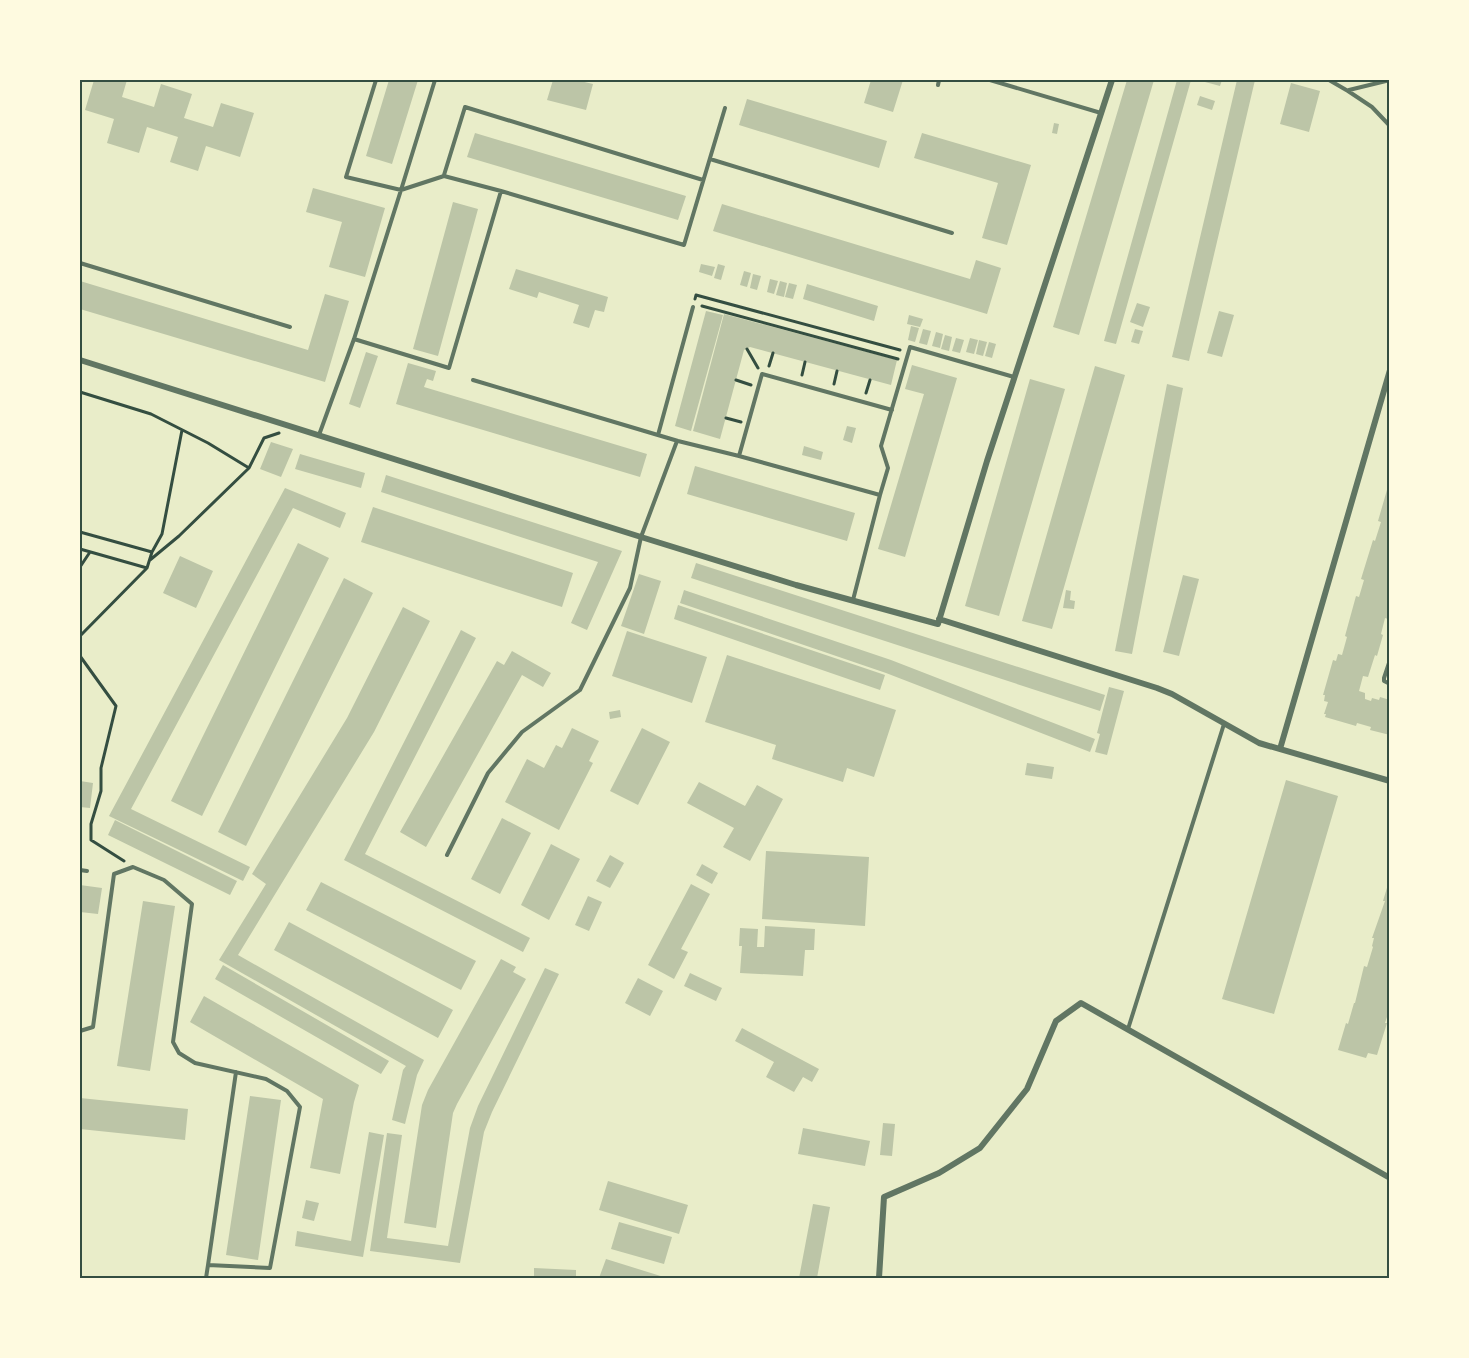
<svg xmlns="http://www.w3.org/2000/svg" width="1469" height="1358" font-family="Manrope,sans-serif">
<rect width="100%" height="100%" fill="#e9edc9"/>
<path fill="#bcc5a7" d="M94,80H127L122,97L154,107L161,84L192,94L184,118L213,127L221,103L254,113L240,157L206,146L198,171L170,162L178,137L147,127L139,153L107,143L114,119L85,110Z
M389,80H418L392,164L366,156Z
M553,80H576L593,84L586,110L547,100Z
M871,80H903L893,112L864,103Z
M1127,80H1154L1079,335L1053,327Z
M1177,80H1191L1116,344L1104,341Z
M1206,80H1222L1220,86L1205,82Z
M1237,80H1255L1189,361L1172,357Z
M1291,83L1320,91L1309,132L1280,124Z
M1200,96L1215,101L1212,110L1197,105Z
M747,99L887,141L879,168L739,125Z
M1054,123L1059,124L1057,134L1052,133Z
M475,133L686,196L678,220L467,157Z
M922,133L1031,165L1007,245L982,238L998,183L914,158Z
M313,188L385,208L365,277L329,267L342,222L306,212Z
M453,202L478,209L438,356L413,349Z
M722,204L970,279L976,260L1001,268L987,314L713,231Z
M701,264L715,267L712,276L699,272Z
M718,264L725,266L721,280L714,278Z
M516,269L608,297L604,312L595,310L589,328L573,323L579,305L539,292L537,298L509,289Z
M744,271L751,273L747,287L740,285Z
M753,274L761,276L757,290L750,288Z
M770,279L778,281L774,294L767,292Z
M80,281L308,350L325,294L349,301L325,382L80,309Z
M780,281L787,283L784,297L776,295Z
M789,283L797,285L793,299L785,297Z
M807,284L878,306L874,321L803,299Z
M1137,303L1150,307L1143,327L1130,322Z
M706,311L723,315L691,431L675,426Z
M1219,311L1234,315L1222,357L1207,353Z
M724,314L897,360L891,385L750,347L744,350L720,439L693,431Z
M909,315L923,319L920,327L907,324Z
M911,326L919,328L915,342L908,340Z
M923,329L931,331L927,345L919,343Z
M1135,329L1143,331L1139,344L1131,342Z
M936,332L943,334L940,348L932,346Z
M945,335L952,337L949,351L941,349Z
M956,338L964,340L960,353L952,351Z
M970,338L978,340L974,354L966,352Z
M979,340L987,342L983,356L976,354Z
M989,342L996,344L992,358L985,356Z
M366,352L378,356L360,408L349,404Z
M408,363L436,371L433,381L427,379L424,387L647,454L640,477L396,404Z
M912,365L957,378L905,557L878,549L924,394L905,389Z
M1095,366L1125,375L1052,629L1022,621Z
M1030,379L1065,389L999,616L965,606Z
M1167,384L1183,388L1132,654L1115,651Z
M847,426L856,428L852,443L843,440Z
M271,442L293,449L281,477L260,469Z
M804,446L823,452L821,460L802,455Z
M300,454L365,473L361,488L295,469Z
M695,466L855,513L847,541L687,494Z
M386,475L622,551L587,630L571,623L598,562L381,492Z
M1389,483L1390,613L1388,619L1385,618L1381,634L1383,635L1377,656L1375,655L1368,677L1363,676L1359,691L1365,693V699L1371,701L1372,698L1379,700L1380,697L1390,700V735L1370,730L1371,727L1357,723L1356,726L1325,717L1326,714H1324L1328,702L1324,701L1325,695H1323L1333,660L1336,661L1338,654L1342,655L1347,637L1345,636L1356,596L1359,597L1364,580L1361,579L1373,540L1375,541L1381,522L1378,521Z
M285,488L346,513L340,528L293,508L131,809L250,867L243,881L109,816Z
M373,507L573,573L562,607L361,542Z
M298,543L329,558L202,816L171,801Z
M180,556L213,571L196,608L163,593Z
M696,563L1105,695L1100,711L691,578Z
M639,574L661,581L644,634L621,626Z
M1183,575L1199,579L1179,656L1163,652Z
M344,578L373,593L246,846L218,832Z
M684,590L891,660L1095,739L1090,752L886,673L680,603Z
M1066,590L1071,591L1070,600L1075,601L1074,609L1063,608Z
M678,605L885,675L880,690L674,619Z
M403,607L430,621L374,732L238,955L424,1060L417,1075L405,1124L392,1120L403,1070L406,1066L219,960L266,884L252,874L347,718Z
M461,630L476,638L365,854L530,938L523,952L344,860Z
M627,631L707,657L692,703L612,676Z
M512,651L551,673L543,687L522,675L426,847L400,832L497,661L504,665Z
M727,655L896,710L874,777L847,768L843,782L772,759L776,745L705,722Z
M1109,687L1124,691L1107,755L1095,752L1100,734L1097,733Z
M620,710L621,717L610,719L609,712Z
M572,728L599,741L589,761L593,763L559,830L505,802L527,759L544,768L556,745L562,748Z
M642,728L670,742L638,805L610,791Z
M1027,763L1054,767L1052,779L1025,775Z
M1286,780L1338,796L1274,1014L1222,999Z
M80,781L93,783L90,808L80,807Z
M699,782L745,806L757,785L783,799L750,861L723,847L734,828L687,803Z
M502,818L531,833L500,894L471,879Z
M115,820L237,881L230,895L108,835Z
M551,844L580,859L549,920L521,905Z
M766,851L869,857L865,926L762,919Z
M610,855L624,863L610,888L596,881Z
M702,864L718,873L712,884L696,875Z
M1389,881L1390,1008L1385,1023H1387L1377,1055L1368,1053L1366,1058L1338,1050L1346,1023L1348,1024L1354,1003H1355L1364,966L1367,967L1373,947L1372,946L1374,938H1372L1385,901H1383Z
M321,882L476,961L461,990L306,910Z
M691,884L710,894L681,949L688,952L674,979L648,965Z
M80,885L102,888L98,914L80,912Z
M588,896L602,902L589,931L575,925Z
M143,901L175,906L150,1071L117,1066Z
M289,922L453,1010L438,1038L274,950Z
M765,926L815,929L814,950H805L803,976L740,973L742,946H739L740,928L758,929L757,947H764Z
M501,959L516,967L513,972L526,979L457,1104L453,1113L436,1228L404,1223L422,1105L428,1090Z
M223,965L389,1061L381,1074L215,979Z
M545,968L559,974L492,1112L484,1132L460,1263L370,1251L387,1133L402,1135L387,1238L448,1246L470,1128L478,1106Z
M690,973L722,988L716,1001L684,986Z
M638,978L663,991L650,1016L625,1003Z
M204,996L359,1085L354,1102L340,1174L310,1168L323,1099L190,1022Z
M742,1028L819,1069L812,1082L803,1077L794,1092L766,1077L774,1062L735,1041Z
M250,1096L281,1100L258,1260L226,1255Z
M80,1098L188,1109L185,1140L80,1129Z
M883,1123L895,1124L892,1156L880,1155Z
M803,1128L870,1141L865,1166L798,1154Z
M369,1132L384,1135L363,1257L295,1246L297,1231L351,1241Z
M608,1181L688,1205L679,1234L599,1210Z
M306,1200L319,1203L314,1221L302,1218Z
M813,1204L830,1207L817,1278H799Z
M619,1222L672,1237L664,1264L611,1249Z
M606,1259L667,1278H599Z
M534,1268L576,1270V1278H534Z"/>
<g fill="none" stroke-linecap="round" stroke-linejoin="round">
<path stroke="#344e41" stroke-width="3" d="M695,299L696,295L900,350
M702,306L898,359
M747,349L758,368
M769,366L773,353
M802,375L805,362
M736,380L751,385
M834,384L837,371
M80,392L151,414L208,443L249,468L264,438L279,433
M866,393L870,380
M726,418L741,422
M80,532L152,552L147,568L80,549
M152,552L162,534L182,430
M150,560L179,536L249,468
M80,567L90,552
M80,636L147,568
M80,656L116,706L101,768V791L91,824V840L124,861"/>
<path stroke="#617663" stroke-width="4" d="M376,80L346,177L401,190L435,80
M990,80L1101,113
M1329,80L1348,91L1372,107L1390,126
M938,85L939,80
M1349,90L1390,80
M710,159L952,233
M444,175L465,107L703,180
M80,263L290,327
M354,339L449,368L501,191
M473,380L678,441L739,456L880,495L853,600
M319,435L354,339L401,190L444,176L501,191L684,245L725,108
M658,435L693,307
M739,456L762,374L892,410
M880,495L888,468L881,446L910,347L1014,377
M1390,660L1384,678V681L1390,684
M447,855L488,773L522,732L580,690L630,588L641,537L677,441
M80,870L87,871
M1128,1029L1224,724
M80,1031L93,1027L114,874L133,867L164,880L192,904L173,1042L179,1053L195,1063L266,1079L287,1091L300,1107L270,1268L208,1265L206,1278
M208,1265L236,1072"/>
<path stroke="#617663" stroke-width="6" d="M80,360L641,537L796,585L938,624L987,461L1112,80
M939,619L1157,688L1172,694L1259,743L1390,781
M1280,749L1390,370
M879,1278L884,1197L939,1173L980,1148L1027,1089L1056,1021L1081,1003L1390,1178"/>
</g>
<rect width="1469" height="1358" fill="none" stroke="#fefae0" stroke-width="162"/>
<rect x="81" y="81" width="1307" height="1196" fill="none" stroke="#344e41" stroke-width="2"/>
</svg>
